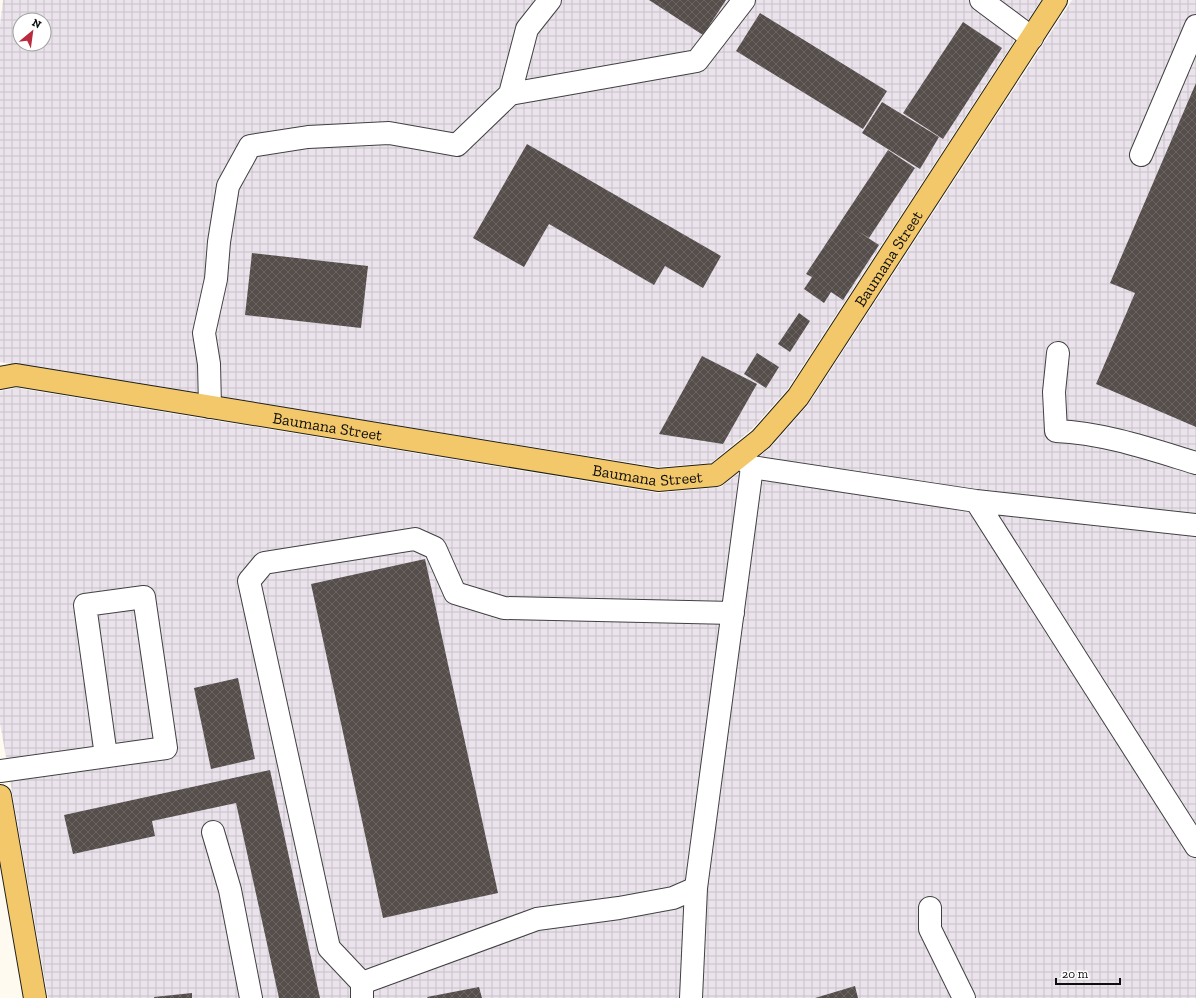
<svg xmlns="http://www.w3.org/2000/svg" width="1196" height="998" font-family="'Zilla Slab',serif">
<defs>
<pattern id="industrial-grid" width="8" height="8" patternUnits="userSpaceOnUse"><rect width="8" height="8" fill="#ebe3ec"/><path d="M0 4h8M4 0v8" fill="none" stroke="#c8c2c9"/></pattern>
<pattern id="building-cross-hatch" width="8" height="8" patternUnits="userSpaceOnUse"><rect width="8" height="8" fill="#564e4b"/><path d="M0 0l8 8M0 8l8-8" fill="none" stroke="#696361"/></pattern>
</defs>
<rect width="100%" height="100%" fill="#fefaf0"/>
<path fill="url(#industrial-grid)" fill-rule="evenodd" d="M3,0H1041L787,390L752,429L711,463L658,467L0,362V25ZM20,20H44V44H20Z
M1072,0H1196V998H48L0,723V391L17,388L658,493L721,487L770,448L808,405Z"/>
<path fill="url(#building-cross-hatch)" d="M649,0H726L703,35Z
M760,13L887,91L863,129L736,51Z
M963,22L1002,48L943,139L903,113Z
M1196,83V427L1096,384L1135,293L1110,283Z
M882,102L939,137L920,169L862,133Z
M527,144L721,256L703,288L665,266L654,285L549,224L524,267L473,238Z
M888,150L915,168L869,238L856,230L879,245L843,300L831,292L824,303L804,289L812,277L806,274Z
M252,253L368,266L361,328L245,315Z
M799,313L810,321L790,352L778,344Z
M757,353L779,367L766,388L744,374Z
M702,356L757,384L723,444L659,434Z
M425,559L498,893L383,918L311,584Z
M238,678L255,759L211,769L194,688Z
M270,770L306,935L320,998H279L236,803L152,821L155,836L73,854L64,815Z
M855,986L858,998H815Z
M479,987L482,998H428L427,997Z
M192,993V998H154V997Z"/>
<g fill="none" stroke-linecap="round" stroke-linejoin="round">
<g stroke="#414141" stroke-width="24">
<path id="minor" d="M981,0L1032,38
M510,94L527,29L550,0
M1141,155L1196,26
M1058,353L1054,392L1056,431C1104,433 1150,449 1196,463
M210,407L209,364L204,333L216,279L219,242L228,186L250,146L308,137L389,133L457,145L510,94L697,61L744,0
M742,458L752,467L976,501L1196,525
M976,501L1196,846
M0,771L166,748L144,597L85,605L106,756
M213,832L230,890L251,998
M930,908V929L964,998
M362,983L329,948L249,581L264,563L415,539L435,548L455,593L504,608L733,613
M362,997V983L537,919L619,908L673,898L696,888
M691,998L696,888L752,467"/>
</g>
<g stroke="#1f1f1f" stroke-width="24">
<g id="major">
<path id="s1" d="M0,378L16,375L658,480L716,475L761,439L798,397L1056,0"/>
<path d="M0,796L35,998"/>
</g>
</g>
<use href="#minor" stroke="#fff" stroke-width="22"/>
<use href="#major" stroke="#f3c86b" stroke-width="22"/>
</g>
<g text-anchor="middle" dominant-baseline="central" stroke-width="4" stroke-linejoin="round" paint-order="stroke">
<g font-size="16" fill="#0e0e0e" stroke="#fff">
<text stroke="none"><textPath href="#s1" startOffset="1004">Baumana Street</textPath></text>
<text stroke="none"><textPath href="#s1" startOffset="332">Baumana Street</textPath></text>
<text stroke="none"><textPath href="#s1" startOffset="656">Baumana Street</textPath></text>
</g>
</g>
<g transform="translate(32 32) rotate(29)"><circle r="19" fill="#ffffff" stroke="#9f9f9f"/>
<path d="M0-3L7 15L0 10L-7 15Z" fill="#b92b3d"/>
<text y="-6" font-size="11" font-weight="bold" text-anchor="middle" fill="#0e0e0e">N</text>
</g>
<path d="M1056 978v6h64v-6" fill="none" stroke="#0e0e0e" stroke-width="2"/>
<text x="1062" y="978" font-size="12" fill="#0e0e0e" stroke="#ffffff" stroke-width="3" paint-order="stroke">20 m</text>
</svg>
